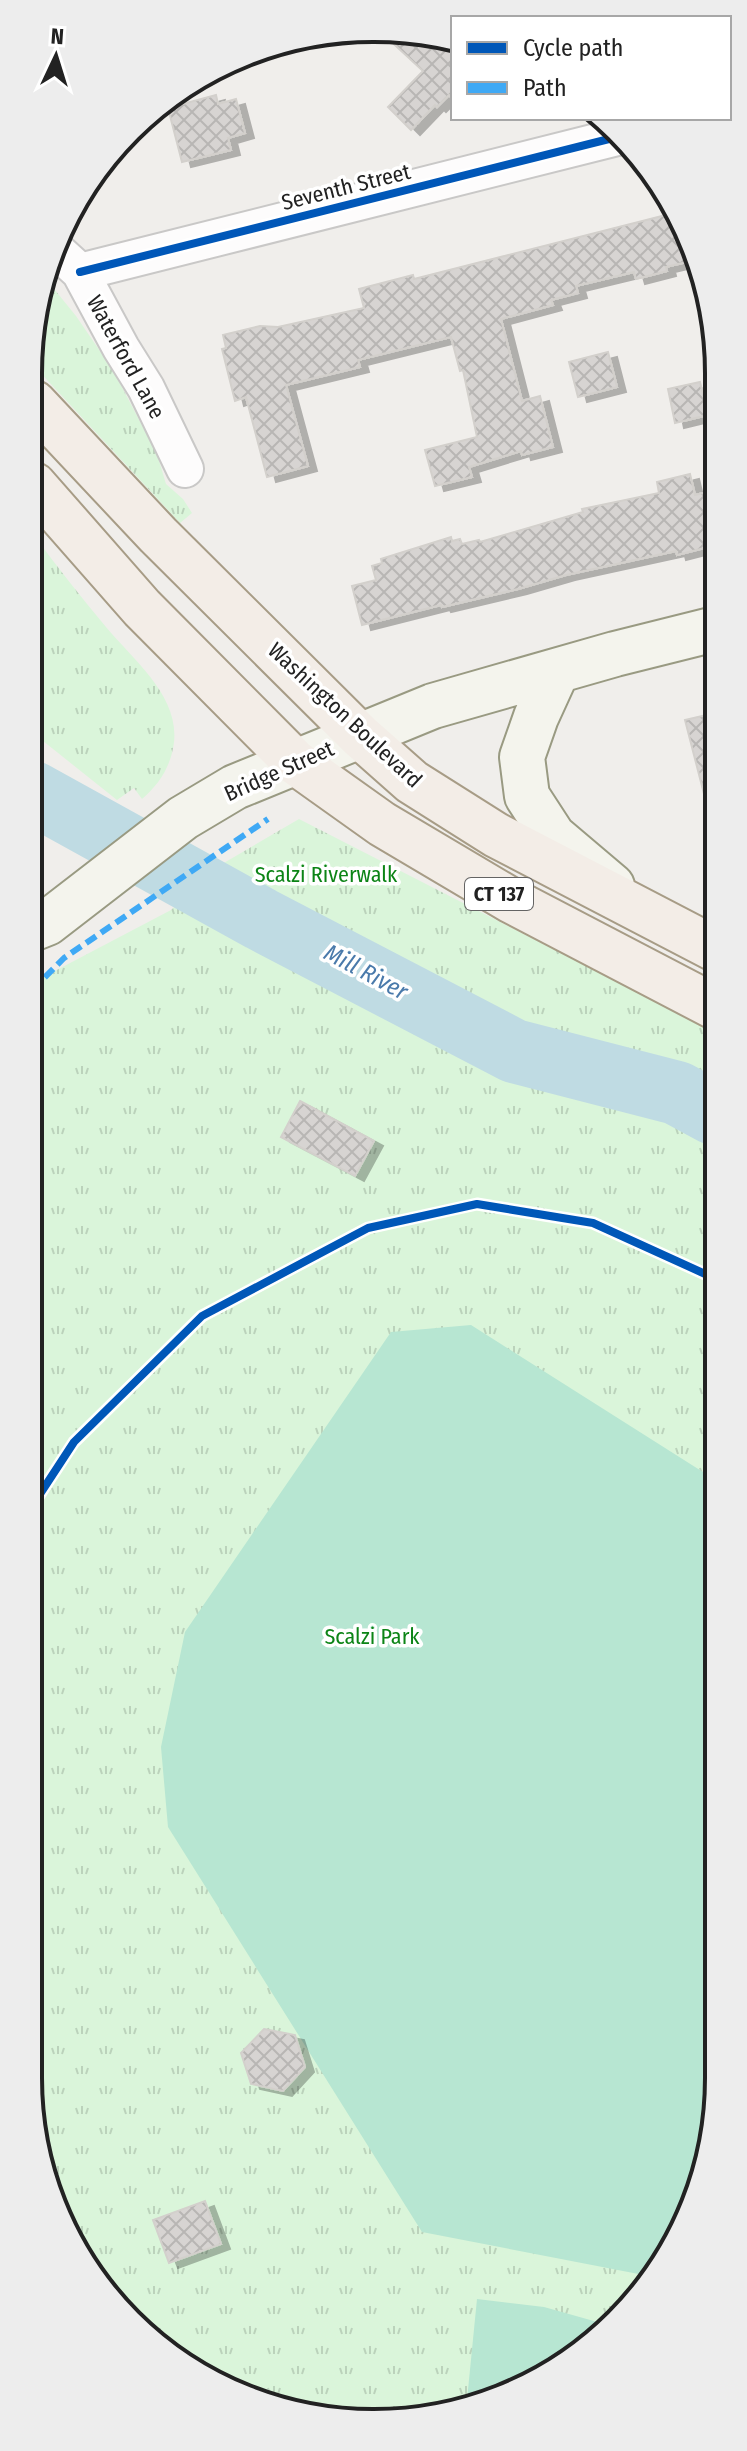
<svg xmlns="http://www.w3.org/2000/svg" width="747" height="2451" font-family="'Fira Sans Condensed',sans-serif">
<defs>
<pattern id="park-tufts" width="24" height="20" patternUnits="userSpaceOnUse" patternTransform="scale(2)"><rect width="24" height="20" fill="#daf5da"/><path d="M3 7l-1-3M5 7V3M7 7l1-3M15 17l-1-3M17 17v-4M19 17l1-3" fill="none" stroke="#bbd2bb"/></pattern>
<pattern id="building-cross-hatch" width="8" height="8" patternUnits="userSpaceOnUse" patternTransform="scale(2)"><rect width="8" height="8" fill="#d7d4d2"/><path d="M0 0l8 8M0 8l8-8" fill="none" stroke="#b8b6b4"/></pattern>
<filter id="shadow"><feDropShadow dx="9" dy="5" stdDeviation="0" flood-color="#0004"/></filter>
</defs>
<rect width="100%" height="100%" fill="#f0eeeb"/>
<path fill="url(#park-tufts)" d="M46,279L76,316L113,370L157,454L166,484L183,499L192,513L180,523L35,367V306Z
M34,535C57,567 81,597 106,627C136,663 186,701 172,753C167,772 157,786 142,799L134,788L117,800L33,733Z
M299,819L715,1032L712,2145L661,2269L583,2352L463,2411L329,2420L220,2387L114,2306L54,2209L28,2077L32,983L171,910L222,864Z"/>
<path fill="#b7e6d2" d="M471,1325L714,1479L712,2145L661,2269L654,2277L422,2232L168,1827L161,1747L185,1632L391,1332Z
M477,2299L544,2307L608,2325L583,2352L466,2410Z"/>
<g fill="none" stroke-linecap="round" stroke-linejoin="round">
<path stroke="#bfdbe3" stroke-width="64" d="M33,793L261,919L514,1051L677,1093L714,1113"/>
</g>
<path fill="url(#building-cross-hatch)" stroke="#d3d0cc" stroke-width="2" filter="url(#shadow)" d="M384,35H441L453,39V99L449,95L437,107L435,105L411,130L388,107L423,71Z
M216,95L218,104L236,99L245,133L228,138L231,150L182,162L168,108Z
M678,212L684,221L695,260L666,267L667,271L636,279L634,272L576,286L578,293L551,300L553,305L501,319L522,401L540,396L553,447L522,455L521,451L469,467L472,477L435,486L425,450L477,437L463,370L460,371L451,337L358,360L360,367L286,385L308,466L267,477L246,397L235,401L222,349L226,348L223,335L260,326L278,327L364,308L359,289L413,275L414,279Z
M608,352L617,387L578,397L569,362Z
M700,382L708,415L675,423L668,389Z
M690,474L695,495L716,490V545L677,555L676,551L566,575L518,589L442,607L441,605L362,625L352,586L376,580L372,566L382,563L381,559L451,537L452,541L460,539L462,544L479,540L480,542L583,512L582,509L659,493L657,482Z
M715,713V797L705,798L685,720Z
M300,1101L374,1141L355,1176L281,1137Z
M264,2029L295,2035L305,2067L283,2091L251,2084L241,2053Z
M205,2201L221,2244L169,2263L153,2220Z"/>
<g fill="none" stroke-linecap="round" stroke-linejoin="round">
<g stroke="#c9c8c7" stroke-width="40">
<path id="minor" d="M57,251L80,272L121,348L146,388L185,469
M80,272L621,136"/>
</g>
<g stroke="#999a82" stroke-width="48">
<path id="secondary" d="M557,671L536,717L522,757L527,796L553,836L612,886
M32,929L47,923L183,818L235,787L433,706L615,654L715,629"/>
</g>
<g stroke="#a79c86" stroke-width="48">
<path id="primary" d="M34,403L158,535L360,736L412,782L496,835L715,949
M34,485L142,608L295,762L382,824L512,901L715,1007"/>
</g>
<use href="#minor" stroke="#fdfcfc" stroke-width="36"/>
<use href="#secondary" stroke="#f4f4ed" stroke-width="44"/>
<use href="#primary" stroke="#f3ede7" stroke-width="44"/>
<path stroke="#3fa9f5" stroke-width="6" stroke-dasharray="12 6" stroke-linecap="butt" d="M32,990L64,958L268,819"/>
<g stroke="#fff" stroke-width="13">
<path id="cycleway" d="M80,272L621,136
M30,1516L38,1497L74,1442L202,1316L368,1228L477,1204L593,1223L714,1278"/>
</g>
<use href="#cycleway" stroke="#0057b8" stroke-width="8"/>
</g>
<g text-anchor="middle" dominant-baseline="central" stroke-width="7" stroke-linejoin="round" paint-order="stroke">
<rect fill="#fff" stroke="#646464" stroke-width="2" x="465" y="878" width="68" height="32" rx="6"/>
<g font-size="20" font-weight="bold" fill="#222">
<text x="499" y="894">CT 137</text>
</g>
<g font-size="22" fill="#222" stroke="#fff">
<text transform="translate(346 187) rotate(-14)">Seventh Street</text>
<text transform="translate(126 357) rotate(61)">Waterford Lane</text>
<text transform="translate(345 715) rotate(43)">Washington Boulevard</text>
<text transform="translate(279 771) rotate(-24)">Bridge Street</text>
</g>
<g font-size="22" fill="#0c8416" stroke="#fff">
<text x="326" y="874">Scalzi Riverwalk</text>
<text x="372" y="1636">Scalzi Park</text>
</g>
<g font-size="24" font-style="italic" fill="#4a7aab" stroke="#fff">
<text transform="translate(366 972) rotate(28)">Mill River</text>
</g>
</g>
<path d="M0 0H747V2451H0ZM373 42H374A331 331 0 0 1 705 373V2078A331 331 0 0 1 374 2409H373A331 331 0 0 1 42 2078V373A331 331 0 0 1 373 42Z" fill="#ededed" fill-rule="evenodd"/>
<path fill="none" stroke="#222" stroke-width="4" d="M373 42H374A331 331 0 0 1 705 373V2078A331 331 0 0 1 374 2409H373A331 331 0 0 1 42 2078V373A331 331 0 0 1 373 42Z"/>
<rect x="451" y="16" width="280" height="104" fill="#ffffff" stroke="#a7a7a7" stroke-width="2"/>
<rect x="467" y="42" width="40" height="12" fill="#0057b8" stroke="#a7a7a7" stroke-width="2"/>
<text x="523" y="56" font-size="24" fill="#222222">Cycle path</text>
<rect x="467" y="82" width="40" height="12" fill="#3fa9f5" stroke="#a7a7a7" stroke-width="2"/>
<text x="523" y="96" font-size="24" fill="#222222">Path</text>
<g transform="translate(56 56) rotate(4)" stroke="#ffffff" stroke-width="6" paint-order="stroke">
<path d="M0-6L14 30L0 20L-14 30Z" fill="#222222"/>
<text y="-12" font-size="22" font-weight="bold" text-anchor="middle" fill="#222222">N</text>
</g>
</svg>
